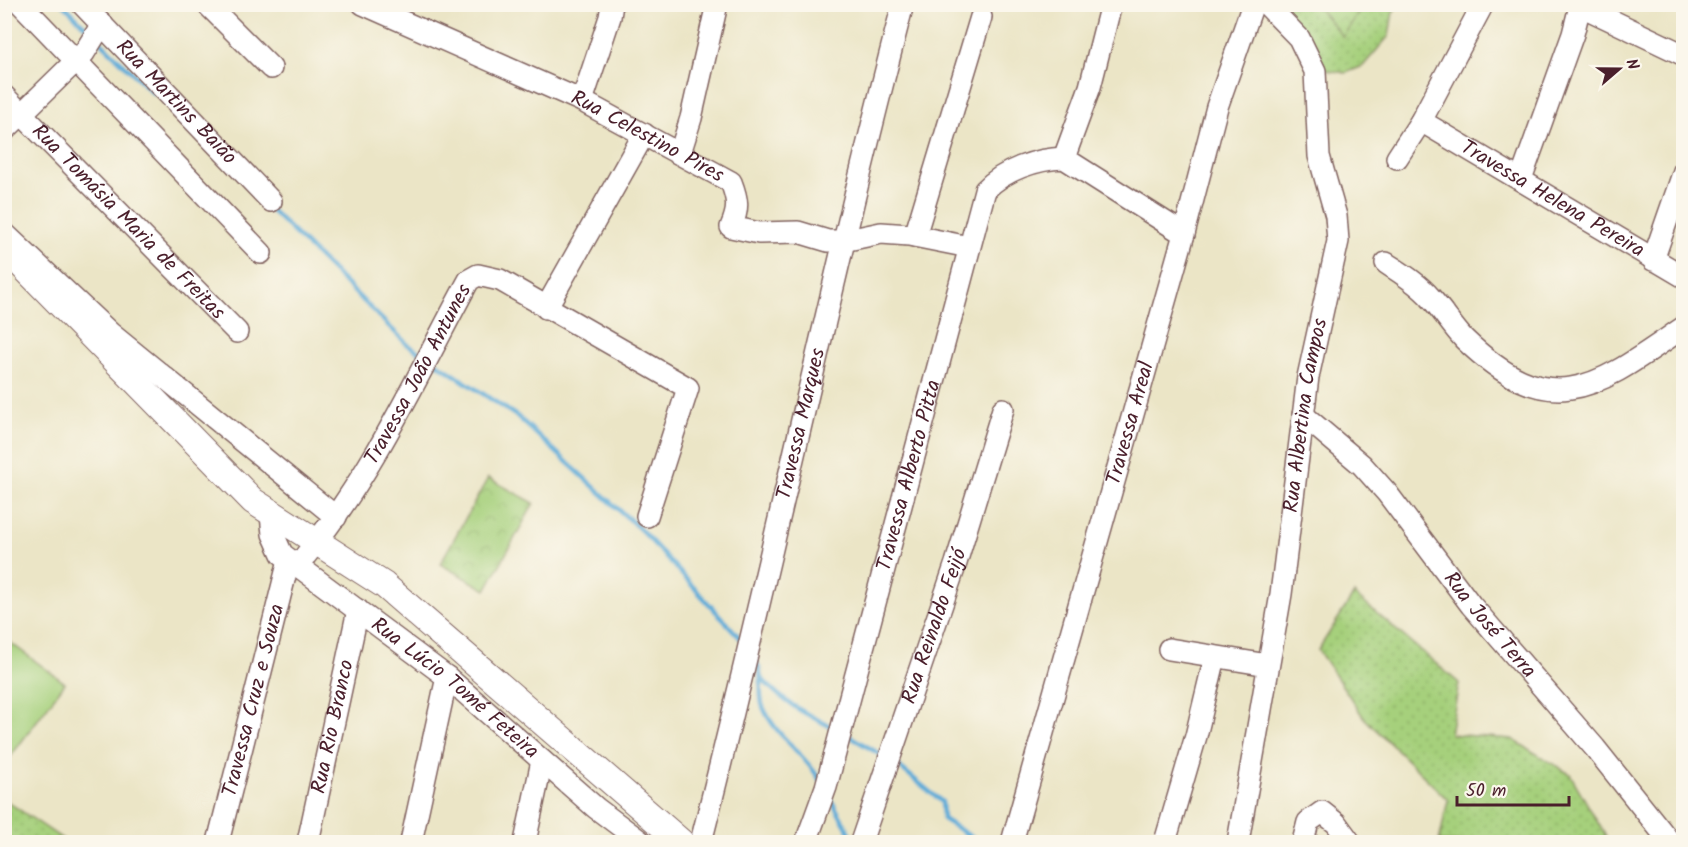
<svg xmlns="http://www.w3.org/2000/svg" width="1688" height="847" font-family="Kalam,sans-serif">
<defs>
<pattern id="grass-dots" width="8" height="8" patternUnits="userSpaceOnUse" patternTransform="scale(1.5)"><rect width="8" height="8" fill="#a6d07b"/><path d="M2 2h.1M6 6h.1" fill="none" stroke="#90b26a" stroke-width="1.8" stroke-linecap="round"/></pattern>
<pattern id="park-crowns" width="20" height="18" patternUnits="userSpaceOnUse" patternTransform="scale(1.5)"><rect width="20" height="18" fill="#a6d07b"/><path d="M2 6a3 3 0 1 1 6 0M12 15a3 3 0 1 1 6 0" fill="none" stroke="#90b26a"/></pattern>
</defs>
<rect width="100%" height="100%" fill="#fbf7ec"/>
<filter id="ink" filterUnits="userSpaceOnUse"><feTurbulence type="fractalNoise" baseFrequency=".0167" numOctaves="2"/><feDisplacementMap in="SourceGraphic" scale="12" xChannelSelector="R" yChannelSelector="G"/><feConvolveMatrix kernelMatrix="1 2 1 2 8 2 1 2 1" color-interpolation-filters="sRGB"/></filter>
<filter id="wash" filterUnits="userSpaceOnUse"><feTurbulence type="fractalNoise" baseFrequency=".008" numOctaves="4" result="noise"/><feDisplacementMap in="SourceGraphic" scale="24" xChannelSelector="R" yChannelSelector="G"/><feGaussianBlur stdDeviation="1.35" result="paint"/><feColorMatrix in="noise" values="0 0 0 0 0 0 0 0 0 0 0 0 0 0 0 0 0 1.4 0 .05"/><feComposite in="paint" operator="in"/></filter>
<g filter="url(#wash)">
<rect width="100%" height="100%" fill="#ebe5c6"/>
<path fill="url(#grass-dots)" stroke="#787853" stroke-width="1.5" d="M1272,5H1398L1393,12L1389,36L1363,66L1346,73L1320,69Z
M1354,594L1459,683L1450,734L1512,739L1570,774L1609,842H1439L1448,800L1364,718L1318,650Z
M4,800H5L67,842H5Z"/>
<path fill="url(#park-crowns)" stroke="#787853" stroke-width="1.5" d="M1316,5H1363L1343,37Z
M488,478L534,503L486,590L440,564Z"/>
<path fill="#a6d07b" stroke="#787853" stroke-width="1.5" d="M4,638L65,683L8,760L4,758Z"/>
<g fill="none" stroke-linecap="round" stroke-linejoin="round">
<path stroke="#5eacd8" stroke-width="4.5" d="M63,4L91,32
M99,40L153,93
M270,209L407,344L422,354
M432,360L518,417L642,531L743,641
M754,658C766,676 757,691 763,707C776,737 804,753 820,780
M762,679C784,703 807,715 836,729
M846,734L883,756
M895,763L942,802L943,819L979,842
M830,798L854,840"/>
</g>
</g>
<g filter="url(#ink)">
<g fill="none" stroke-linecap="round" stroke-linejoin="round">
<g stroke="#826461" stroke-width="24">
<g id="minor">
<path d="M21,4L261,253"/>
<path id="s1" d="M82,4L271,201"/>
<path d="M207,4L271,68"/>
<path id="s2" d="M363,4L582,101L731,182C738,200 739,209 731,227L759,233L798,232L828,241H843L881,233L909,235L969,247"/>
<path d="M1577,4L1684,55"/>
<path id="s3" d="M4,96L237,332"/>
<path d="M582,101L610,17L612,4"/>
<path id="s4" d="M1421,121L1684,277"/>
<path d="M4,131L84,53L102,24"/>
<path d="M680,153L691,118L717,4"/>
<path d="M1064,158L1090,87L1111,4"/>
<path d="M1397,158L1421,121L1483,4"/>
<path d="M1521,179L1573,34L1580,6L1584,4"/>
<path d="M4,233L110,333L336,517"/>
<path d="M915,236L981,17"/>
<path d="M1653,260L1684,171"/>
<path d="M1386,263C1401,273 1418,283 1430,297C1442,310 1452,326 1464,339C1553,425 1598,386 1684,327"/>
<path d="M546,308L644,134"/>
<path id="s5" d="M1303,415L1362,465L1387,493L1471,605L1595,748L1670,842"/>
<path id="s6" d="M271,515L273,534L282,554L447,677L596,808L640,841"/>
<path id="s7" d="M306,555C374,472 418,374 469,280L478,275L500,280L688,388L647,516"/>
<path d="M1169,649L1268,665"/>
<path id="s8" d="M218,842L289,560"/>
<path id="s9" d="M308,842L358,610"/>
<path d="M411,842L447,677"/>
<path d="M525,842L542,761"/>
<path id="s10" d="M701,842C772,564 830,283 903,4"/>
<path id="s11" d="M806,842L826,787L985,190C1004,170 1036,159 1064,158L1184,234"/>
<path id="s12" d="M861,842L956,563L1003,409"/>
<path id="s13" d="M1012,842L1184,234L1217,107L1253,4"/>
<path d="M1165,842L1196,736L1215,657"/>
<path id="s14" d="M1238,842L1281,594L1308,377L1338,241L1336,216L1319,156L1315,71L1299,38L1266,4"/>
<path d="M1303,842L1308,822L1322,812L1336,823L1350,842"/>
</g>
</g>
<g stroke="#826461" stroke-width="28">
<path id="major" d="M4,247L253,501L384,585L681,842"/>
</g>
<use href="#minor" stroke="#fff" stroke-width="21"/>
<use href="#major" stroke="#fff" stroke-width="26"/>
</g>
</g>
<g text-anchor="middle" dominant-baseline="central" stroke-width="6" stroke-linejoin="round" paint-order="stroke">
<g font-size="21" fill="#4a1f2b" stroke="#fbf7ec">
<text stroke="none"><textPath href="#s1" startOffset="136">Rua Martins Baião</textPath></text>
<text stroke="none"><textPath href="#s2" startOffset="314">Rua Celestino Pires</textPath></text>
<text stroke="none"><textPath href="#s4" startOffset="153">Travessa Helena Pereira</textPath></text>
<text stroke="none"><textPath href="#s3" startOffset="177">Rua Tomásia Maria de Freitas</textPath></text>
<text stroke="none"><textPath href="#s7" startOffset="213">Travessa João Antunes</textPath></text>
<text stroke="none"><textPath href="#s14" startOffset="432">Rua Albertina Campos</textPath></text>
<text stroke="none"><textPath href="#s10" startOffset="430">Travessa Marques</textPath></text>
<text stroke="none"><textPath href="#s13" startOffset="435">Travessa Areal</textPath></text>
<text stroke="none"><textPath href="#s11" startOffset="381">Travessa Alberto Pitta</textPath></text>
<text stroke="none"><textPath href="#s5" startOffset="282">Rua José Terra</textPath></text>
<text stroke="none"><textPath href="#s12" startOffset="228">Rua Reinaldo Feijó</textPath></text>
<text stroke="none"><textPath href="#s6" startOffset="260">Rua Lúcio Tomé Feteira</textPath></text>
<text stroke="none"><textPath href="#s8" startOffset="146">Travessa Cruz e Souza</textPath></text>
<text stroke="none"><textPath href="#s9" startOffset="118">Rua Rio Branco</textPath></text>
</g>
</g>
<rect width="1688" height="847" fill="none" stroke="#fbf7ec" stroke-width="24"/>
<g transform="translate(1619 69) rotate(70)" stroke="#fbf7ec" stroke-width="4.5" paint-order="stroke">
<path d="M0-4.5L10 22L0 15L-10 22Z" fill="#4a1f2b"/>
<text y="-9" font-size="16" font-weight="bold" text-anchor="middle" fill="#4a1f2b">N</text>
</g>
<path d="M1457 796v9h112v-9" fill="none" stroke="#4a1f2b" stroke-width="3"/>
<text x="1466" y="796" font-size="18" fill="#4a1f2b" stroke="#fbf7ec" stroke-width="4.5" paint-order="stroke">50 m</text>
</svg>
